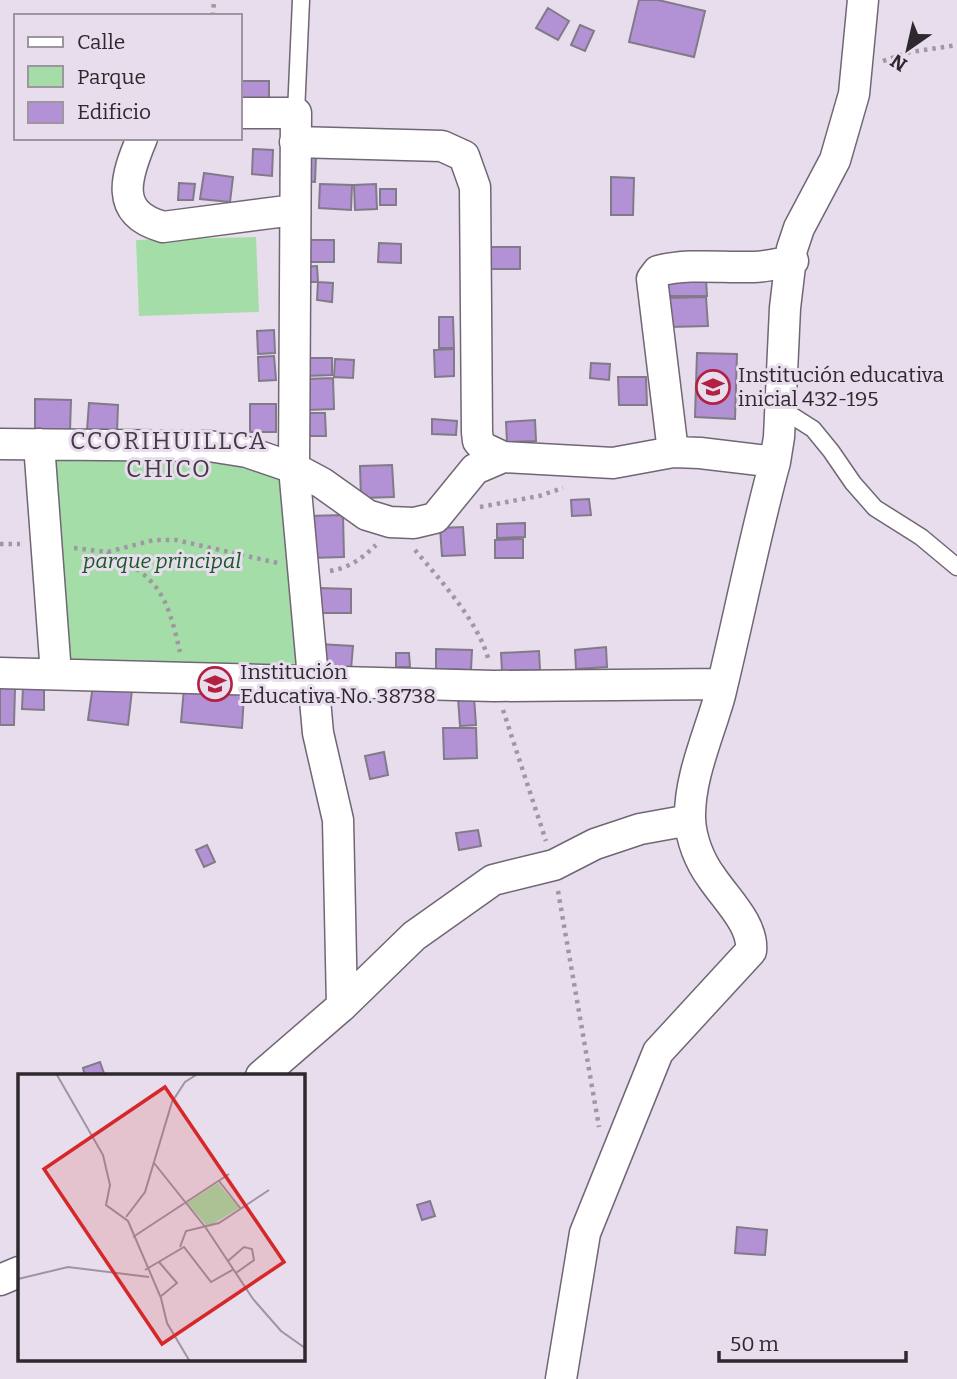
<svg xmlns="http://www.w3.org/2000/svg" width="957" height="1379" font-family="Bitter,serif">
<rect width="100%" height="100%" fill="#e7ddec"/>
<path fill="#a5dda9" d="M256,237L259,312L139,316L136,240Z
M45,454L203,455L278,465L305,671L63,667Z"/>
<path fill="#b292d5" stroke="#817a89" stroke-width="2" d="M639,0H658L705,11L694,57L629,42Z
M548,8L569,21L558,40L536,28Z
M580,25L594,31L585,51L571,45Z
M240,81H269V102H240Z
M253,149L273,150L272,176L252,174Z
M300,154L316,155L315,182L299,181Z
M204,173L233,177L230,202L200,199Z
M611,177L634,178L633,215H611Z
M179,183L195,184L193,200H178Z
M320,184L352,185L351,210L319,208Z
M376,184L377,209L355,210L354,185Z
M380,189H396V205H380Z
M301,240H334V262H301Z
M379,243L401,244V263L378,262Z
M484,247H520V269H484Z
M317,266L318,282H301L300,267Z
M706,279L707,296H667V280Z
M318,282L333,283L332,302L317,300Z
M706,297L708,326L669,327L668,298Z
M439,317H453L454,348H439Z
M274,330L275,353L258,354L257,331Z
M454,349V376L435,377L434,350Z
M697,353L737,354L735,419L695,417Z
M274,356L276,380L259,381L258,357Z
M306,358H332V375L307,376Z
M335,359L354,360L353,378L334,377Z
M591,363L610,364L609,380L590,378Z
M618,377H646L647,405H619Z
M333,378L334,409L307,410L305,379Z
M35,399L71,400L70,431L35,430Z
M89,403L118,405L117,432L87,430Z
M250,404H276V432H250Z
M306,413H325L326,436H307Z
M432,419L457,421L456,435L432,434Z
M535,420L536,441L507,442L506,422Z
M392,465L394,497L361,498L360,466Z
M589,499L591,515L572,516L571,500Z
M343,515L344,557L309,558L308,516Z
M525,523V537L497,538V524Z
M463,527L465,555L442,556L440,528Z
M523,539V558H495V540Z
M318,588L351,589V613H318Z
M319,644L353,646L351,669L317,667Z
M606,647L607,667L576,669L575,650Z
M436,649L472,650L471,670L436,669Z
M539,651L540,670L502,671L501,653Z
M396,653H409L410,667H396Z
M93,685L132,690L128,725L88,720Z
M23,687H44V710L22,709Z
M0,688H15L14,725H0Z
M184,688L244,694L242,728L181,722Z
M474,697L476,725L460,726L458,698Z
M443,728H476L477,758L444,759Z
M384,752L388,775L370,779L365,756Z
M478,830L481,846L459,850L456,833Z
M207,845L215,862L204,867L196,850Z
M100,1062L105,1076H85L83,1068Z
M430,1201L435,1216L422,1220L417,1205Z
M737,1227L767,1230L765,1255L735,1253Z"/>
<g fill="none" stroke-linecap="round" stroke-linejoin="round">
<g stroke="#706674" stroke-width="19">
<path id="service" d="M296,113L301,0
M780,408L813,429L831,451L853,483L875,508L921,537L957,567"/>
</g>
<g stroke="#706674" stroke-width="33">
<path id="minor" d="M240,113H296L294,468L318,733L338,820L342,1006
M142,138C126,176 113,213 163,227L294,210
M295,142L442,146L464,156L475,187L477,432L478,441L484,448L503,457L613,463L673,452L700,453L775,462
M0,444L209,446L247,452L294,468L322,483L367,515L390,522L414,523L435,518L475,469L503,457
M39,444L56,674
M673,452L652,279L658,271C690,263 721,268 754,267C766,267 780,263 793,261
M0,673L494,686L722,684
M261,1076L342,1006L414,936L493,880L554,865L595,844L640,829L690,820
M0,1280L19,1272
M561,1379L585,1233L658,1052L751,951C754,925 726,899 712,878C700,862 691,840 690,819C689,777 709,735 720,695C739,617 754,539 775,462L779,437L785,308L792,249L799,228L835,160L854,94L863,0"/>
</g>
<path stroke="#9f97a2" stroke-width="4.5" stroke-dasharray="3.5 5" stroke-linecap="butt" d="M213,16L214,0
M883,61L910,52L957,45
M480,507L539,496L563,488
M0,544H20
M74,548L107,552L154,540H176L278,563
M415,550C440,580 480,623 489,662
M107,552C160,578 167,596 180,652
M330,571C351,567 361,559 376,545
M503,710L546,841
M558,891L599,1127"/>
<use href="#service" stroke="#fff" stroke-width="16"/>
<use href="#minor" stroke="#fff" stroke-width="30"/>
</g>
<defs>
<g id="school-ring" transform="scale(1.75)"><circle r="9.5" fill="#e7ddec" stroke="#b22042" stroke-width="1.5"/><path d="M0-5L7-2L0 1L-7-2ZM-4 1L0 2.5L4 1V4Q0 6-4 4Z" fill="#b22042"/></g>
</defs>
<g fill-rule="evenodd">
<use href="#school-ring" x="713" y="387"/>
<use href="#school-ring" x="215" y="684"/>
</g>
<g text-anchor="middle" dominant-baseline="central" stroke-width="6" stroke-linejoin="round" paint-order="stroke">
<g font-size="21" fill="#2d292e" stroke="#e7ddec" text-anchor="start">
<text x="738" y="375">Institución educativa<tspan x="738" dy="24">inicial 432-195</tspan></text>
<text x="240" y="672">Institución<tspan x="240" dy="24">Educativa No. 38738</tspan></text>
</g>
<g font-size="21" font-style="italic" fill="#1a5a25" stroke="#e7ddec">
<text x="162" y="561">parque principal</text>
</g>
<g font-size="24" letter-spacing="2" fill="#433a46" stroke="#e7ddec">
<text x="169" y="441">CCORIHUILLCA<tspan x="169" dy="28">CHICO</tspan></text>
</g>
</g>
<g transform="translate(18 1074)">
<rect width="287" height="287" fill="#e7ddec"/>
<path d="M200,109L221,134L190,153L169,129Z" fill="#a5dda9"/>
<path fill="none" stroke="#9d95a0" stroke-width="2" d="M39,1L85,81L92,111L88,131L110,147L143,224L149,249L171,286M136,89L188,154L235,225L263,257L287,274M201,107L223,135M108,143L127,118L154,28L167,8L178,1M115,163L211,100M162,173L168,157L201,149L251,116M210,187L226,173L234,175L236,186L218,199M141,188L159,209L142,223M127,196L166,173L193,208L216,195M0,205L50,193L131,203"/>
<path fill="#d62828" fill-opacity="0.15" stroke="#d62828" stroke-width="3.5" d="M147,13L266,188L144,270L26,95Z"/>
<rect width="287" height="287" fill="none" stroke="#2d292e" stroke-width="3.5"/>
</g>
<rect x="14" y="14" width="228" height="126" fill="#e7ddec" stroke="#9d95a0" stroke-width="2"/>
<rect x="28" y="37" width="35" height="10" fill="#ffffff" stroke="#9d95a0" stroke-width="2"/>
<text x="77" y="49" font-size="21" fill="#2d292e">Calle</text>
<rect x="28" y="66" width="35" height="21" fill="#a5dda9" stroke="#9d95a0" stroke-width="2"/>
<text x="77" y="84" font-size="21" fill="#2d292e">Parque</text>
<rect x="28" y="102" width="35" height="21" fill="#b292d5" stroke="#9d95a0" stroke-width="2"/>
<text x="77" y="119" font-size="21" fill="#2d292e">Edificio</text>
<g transform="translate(908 49) rotate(214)" stroke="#e7ddec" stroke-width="5" paint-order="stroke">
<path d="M0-5L12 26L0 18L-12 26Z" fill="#2d292e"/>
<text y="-10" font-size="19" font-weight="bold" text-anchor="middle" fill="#2d292e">N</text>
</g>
<path d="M719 1351v10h187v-10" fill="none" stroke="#2d292e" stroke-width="3.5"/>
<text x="730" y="1351" font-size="21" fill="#2d292e" stroke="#e7ddec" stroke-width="5" paint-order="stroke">50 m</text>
</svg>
